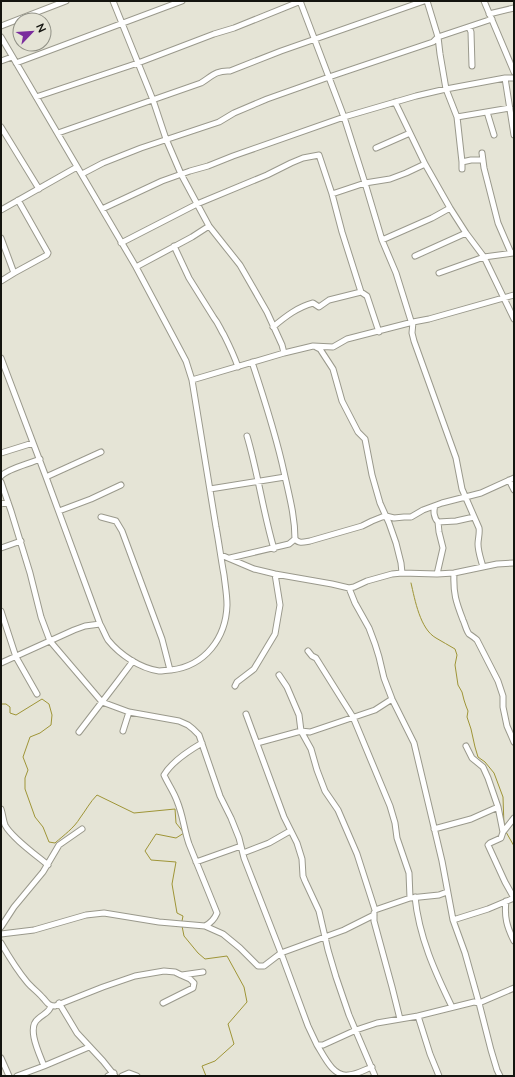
<svg xmlns="http://www.w3.org/2000/svg" width="515" height="1077" font-family="Lato,sans-serif">
<rect width="100%" height="100%" fill="#e5e4d6"/>
<g fill="none" stroke-linecap="round" stroke-linejoin="round">
<path stroke="#9f9537" stroke-width="1" d="M411,583C415,600 420,629 436,638C442,642 449,645 455,649L457,655L455,665L458,685L462,692L464,700L466,706L468,711L467,717L471,729L475,747L478,757L485,762L494,773L503,797L504,826
M1,704H6L10,707V713L16,715L42,699L49,704L52,715L51,725L40,733L30,737L23,757L28,770L25,778V789L35,817L43,827L49,842L55,843C64,835 74,828 80,818C86,810 90,802 97,795L134,813L175,809L176,823L184,833L176,838L156,834L145,851L151,860L176,862L172,884L177,913L183,916L182,921
M506,832L514,846
M182,926L184,936L198,953L205,959L227,956L244,987L247,1002L228,1024L234,1044L215,1061L202,1066L206,1076"/>
<g stroke="#9a998c" stroke-width="7">
<path id="street" d="M113,1L153,100L166,139L181,174L209,226L240,265L267,312L282,345L284,353
M300,1L344,117L365,183L382,240L396,273L411,321L413,322L429,319L514,295
M427,1L438,37L440,54L446,89L457,117L462,162V169
M484,1L514,72
M489,14L514,8
M1,26L66,1
M469,27L471,32L472,66
M1,37L136,267L177,344L186,361L192,380C200,429 208,478 216,527C219,543 221,559 224,575C225,584 227,595 227,605C226,638 205,666 171,670C167,670 163,671 159,671C140,668 120,655 108,640C105,635 103,629 100,624L46,477L1,358
M1,61L12,57
M16,63L182,1
M505,78L514,135
M36,97L138,63L214,34L234,28L301,1
M395,102L425,164L450,208L466,233L484,257L514,319
M487,112L494,135
M457,117L510,108
M1,127L39,189
M58,133L201,83C211,77 216,70 230,71L281,51L424,1
M376,148L410,133
M482,153L484,168L498,223L511,253
M462,162L471,160H482
M82,174L103,163L141,148L219,122L234,113L267,99L329,77L433,42L438,37L492,19
M332,194L365,183L390,179L406,173L425,164
M102,209L162,181L190,171L208,166L233,156L344,117L416,96L446,89L505,78H514
M1,210L77,167
M1,238L14,273L1,281
M382,240L432,218L450,208
M121,243L197,204L267,175L291,163L303,158L319,155L332,194L342,232L361,292L367,296L379,332
M174,246L189,278L214,318C219,324 220,329 224,335C229,345 234,355 238,367
M415,256L466,233
M136,267L192,237L209,226
M14,273L47,255L48,253L18,200
M439,273L484,257L513,253
M273,327C286,316 298,307 313,303L319,307L329,300L361,292
M316,347L320,349L333,369L342,401L358,432L365,439L372,475L380,503L389,523L396,543L401,563L402,573
M192,380L284,353L313,346L333,347L347,339L413,322L412,333L414,341L456,458L462,489L479,528C480,533 478,539 478,544C478,552 481,559 483,567
M247,436C258,473 263,512 274,549
M1,453L33,443
M1,476C9,468 29,464 40,459
M46,477L101,452
M509,480L514,490
M1,482L11,511L30,573L41,617L50,641L102,702L129,712L179,721L188,725L193,729L199,735L220,796L231,818L239,838L244,858L281,953L308,1026L317,1045H323L356,1030L377,1023L418,1016L474,1002L479,1003L514,988
M210,489L285,477
M1,504L8,502
M435,506C433,511 434,518 438,522L456,521L474,517
M59,511L91,499L121,485
M101,517L116,521L122,531L162,639L170,670
M295,539C299,544 304,542 310,541L362,526L372,521L382,517L386,516L394,518L404,517H411L423,510L442,503L481,493L514,478
M1,548L21,541
M221,555L254,569L275,574L332,584L349,588L354,587L367,581L392,574L402,573L437,574L454,573L497,564L514,563
M230,558L289,544L295,539C295,516 289,495 284,472C276,435 264,398 252,362
M454,573C453,593 456,602 463,620C465,624 466,630 469,634C472,636 475,638 477,640L498,681L503,696V707L507,726L514,742
M437,574L443,548L439,532L438,522
M349,588L355,603L369,628L375,644L379,657L384,678L392,699L414,743L442,861L453,920L465,953L479,1003L491,1050L497,1070L500,1076
M1,611L16,657L37,694
M308,651L312,656L316,658L353,717L390,806L395,823L397,838L409,873L410,898
M1,663L74,630L85,626L100,624
M279,675L287,687L299,715L301,731L310,732L375,710L392,699
M235,686L237,682L254,669L275,634L280,605L275,574
M246,714L284,817L297,843L302,859L303,876L305,881L319,911L328,950L336,977L349,1015L375,1076
M123,731L129,712
M79,732L118,681L133,661
M202,743C190,750 171,763 164,775C168,784 174,792 177,801C183,815 184,830 189,844L217,913C214,920 211,923 205,926
M257,743L301,731L311,749L317,770L325,791L338,810L357,854L375,910L410,898L439,895L447,892
M466,746L472,758L483,767L488,778L498,807L503,832
M1,809C3,815 3,820 5,825C11,837 36,855 48,865
M434,829L471,819L498,807
M243,853L269,843L290,831
M196,862L241,846
M415,897C419,937 435,972 452,1007
M506,901C504,917 507,927 514,941
M374,913V921L392,987L400,1019
M453,920L488,909L514,898L505,882L488,845L490,843L501,838L503,832L514,818
M1,927L14,907L43,872L59,845L82,829
M1,934L34,930L86,915L104,913L159,922L205,926L223,934L240,948L258,966H264L281,953L344,930L374,915
M1,943C9,957 17,970 27,982C32,988 38,992 43,998C47,1002 48,1006 55,1006L103,987L135,976L164,971L175,972L181,975L190,979L194,983L193,988L163,1003
M182,975L203,972
M59,1003L77,1033L103,1061L115,1076
M418,1016L430,1054L439,1076
M317,1045C324,1056 333,1077 348,1075C356,1075 364,1070 372,1067
M1,1058L9,1076
M44,1066C40,1055 26,1028 38,1019C43,1014 49,1013 51,1006
M17,1076L44,1066L89,1047
M108,1076L114,1073
M122,1076L129,1073L137,1076"/>
</g>
<use href="#street" stroke="#fff" stroke-width="5"/>
</g>
<rect width="515" height="1077" fill="none" stroke="#14140f" stroke-width="4"/>
<g transform="translate(32 32) rotate(65)"><circle r="19" fill="#e5e4d6" stroke="#919186"/>
<path d="M0-3L7 15L0 10L-7 15Z" fill="#7a2c9d"/>
<text y="-6" font-size="11" font-weight="bold" text-anchor="middle" fill="#14140f">N</text>
</g>
</svg>
